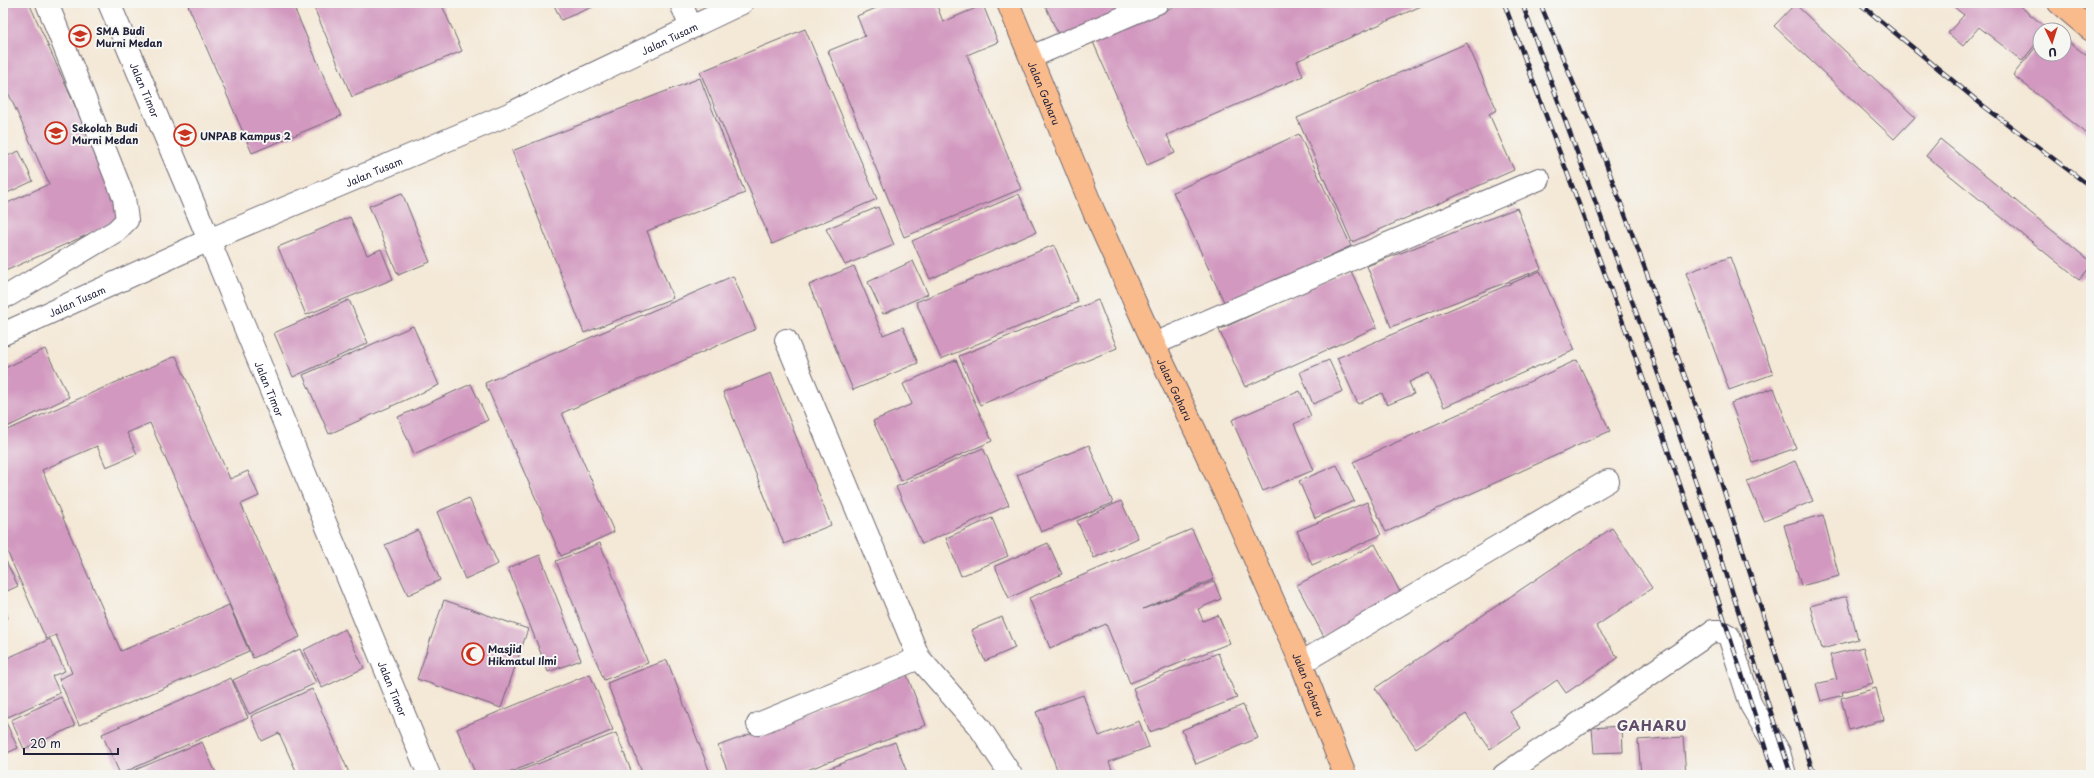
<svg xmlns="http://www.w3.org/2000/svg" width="2094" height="778" font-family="'Playpen Sans',sans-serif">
<rect width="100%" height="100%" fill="#f6f6f2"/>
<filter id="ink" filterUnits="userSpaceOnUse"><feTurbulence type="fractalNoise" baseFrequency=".025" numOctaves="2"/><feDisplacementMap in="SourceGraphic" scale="8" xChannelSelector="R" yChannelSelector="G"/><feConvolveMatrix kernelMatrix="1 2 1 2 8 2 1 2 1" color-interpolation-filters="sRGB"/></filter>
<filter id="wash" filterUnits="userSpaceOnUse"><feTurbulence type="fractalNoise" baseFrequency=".012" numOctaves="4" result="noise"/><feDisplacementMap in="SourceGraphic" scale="16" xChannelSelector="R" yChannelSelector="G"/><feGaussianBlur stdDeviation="0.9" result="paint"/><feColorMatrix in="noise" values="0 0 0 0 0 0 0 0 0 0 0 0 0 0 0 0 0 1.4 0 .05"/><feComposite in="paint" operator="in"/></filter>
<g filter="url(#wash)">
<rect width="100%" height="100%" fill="#f4e8d6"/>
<g id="blocks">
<path fill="#d298bf" d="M3,3H29L125,218L3,272V205L49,184L3,81Z
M187,3H292L341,116L252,153Z
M312,3H441L462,51L352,97Z
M553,3H602L561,20Z
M888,3H936L943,22L983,5L998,42L967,55L1021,189L904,237L828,51L865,36L857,16Z
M1044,3H1145L1061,40Z
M1182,3H1428L1297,61L1303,76L1167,135L1175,153L1147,165L1093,42Z
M1949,3H2016L2048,29L2040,30V39L2022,61L1979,27L1963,46L1948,33L1964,15Z
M1795,4L1915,117L1894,139L1774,26Z
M805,29L877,199L772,244L700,72Z
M2064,38L2091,59V137L2013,75L2040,42V54H2064Z
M1467,43L1497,110L1489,114L1514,170L1352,242L1297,118Z
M700,78L745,193L647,231L673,298L584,333L512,151Z
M1299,134L1351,246L1225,304L1173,192Z
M1940,139L2091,262V266L2079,280L1926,156Z
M19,151L33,181L3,195V158Z
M402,193L430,262L398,275L369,206Z
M1019,194L1036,232L930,279L912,241Z
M878,207L894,245L845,265L826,229Z
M1517,208L1541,269L1391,327L1367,266Z
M350,217L367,255L381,249L393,279L306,315L278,247Z
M1054,245L1078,302L941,359L916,302Z
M1730,257L1773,374L1729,390L1686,273Z
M913,261L928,294L883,314L868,282Z
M854,266L883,335L903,327L918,363L853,390L809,285Z
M1350,269L1377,327L1245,387L1219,330Z
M1540,271L1575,350L1444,407L1429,373L1409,382L1414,394L1387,405L1382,393L1358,404L1337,358Z
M733,276L756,329L562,413L614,532L561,556L485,383Z
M349,300L368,343L293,377L274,333Z
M1098,300L1117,348L980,405L959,356Z
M413,326L439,385L329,434L303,375Z
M45,349L69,397L3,429V369Z
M176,356L230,479L248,471L259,496L241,504L300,637L253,658L150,423L127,433L137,454L106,467L97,446L42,470L121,651L229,605L249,651L79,725L59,679L72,673L56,635L46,639L3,542V432Z
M956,360L992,441L901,481L873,421L912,404L903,384Z
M1329,360L1343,391L1313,404L1300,372Z
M1577,360L1610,431L1386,532L1353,462Z
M771,373L831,525L784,544L723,392Z
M471,384L488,420L414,454L398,417Z
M1774,388L1796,448L1753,463L1731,403Z
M1300,391L1311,416L1294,424L1314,470L1263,491L1232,420Z
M1089,445L1113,503L1041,532L1017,475Z
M983,448L1009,505L922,544L896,487Z
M1795,461L1813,501L1764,521L1747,481Z
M1337,465L1354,501L1315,518L1299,481Z
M469,498L498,564L465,579L437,512Z
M1121,501L1138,538L1094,558L1077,521Z
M1367,502L1381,535L1312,565L1297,531Z
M1823,515L1839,576L1801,586L1784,525Z
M992,518L1008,556L961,576L946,538Z
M1612,528L1652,588L1596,626L1618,658L1566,693L1557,680L1510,712L1521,728L1490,749L1466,714L1416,748L1375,688Z
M1192,529L1214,579L1143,609L1214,581L1221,599L1198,609L1203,621L1218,615L1230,643L1130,683L1106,624L1050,648L1029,598Z
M418,530L440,580L408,595L385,545Z
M600,543L648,663L604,680L556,561Z
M1048,543L1062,574L1009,598L995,566Z
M1375,544L1402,596L1324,637L1297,585Z
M540,555L581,660L548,672L508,568Z
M4,557L18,586L3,593V558Z
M1847,596L1858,639L1822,649L1810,606Z
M444,600L528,629L501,708L417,679Z
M3,608L8,618L3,620Z
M1002,617L1015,648L985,661L971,630Z
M345,629L364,668L322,688L304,650Z
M50,639L65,671L52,676L60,693L8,717L3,706V660Z
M1863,647L1873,683L1842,692L1843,695L1821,701L1816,684L1837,679L1830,655Z
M300,649L316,683L249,714L233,680Z
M1218,653L1237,698L1150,732L1133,688Z
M667,660L711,775H643L607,683Z
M590,674L613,730L504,775H476L457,729Z
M907,675L926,725L794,775H729L718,746Z
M231,678L248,718L120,774L102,734Z
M1876,688L1884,720L1849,730L1841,698Z
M312,689L350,775H298L279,733L262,741L251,716Z
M1083,695L1099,736L1139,721L1149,747L1109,762L1114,775H1059L1036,712Z
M61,697L75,726L24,749L11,720Z
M1243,705L1258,738L1196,764L1182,730Z
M3,716L18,748L3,755Z
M1622,726L1623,752L1594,753L1592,728Z
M616,733L632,773L626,775H509Z
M1683,737L1686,775H1641L1638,740Z
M202,742L217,775H123Z
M895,742L908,775H813Z"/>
</g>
</g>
<g filter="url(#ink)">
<use href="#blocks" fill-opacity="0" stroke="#6c6771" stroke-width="1"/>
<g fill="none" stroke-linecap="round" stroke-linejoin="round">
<g stroke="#6c6771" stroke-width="24">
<g id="minor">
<path id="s1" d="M109,3L209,240L429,775"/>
<path d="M681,3L691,28"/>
<path d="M1031,57L1157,3"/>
<path d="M3,297L9,295L116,231L127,220L124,198L47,3"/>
<path id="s2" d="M3,334L209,240L507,115L742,3"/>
<path d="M786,340L919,658L980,728L1011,775"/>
<path d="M1154,344L1539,179"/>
<path d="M1301,663L1608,481"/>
<path d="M758,724L919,658"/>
<path d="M1504,775L1713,631H1720L1729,636L1751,705L1779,752L1785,775"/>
</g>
</g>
<g stroke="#6c6771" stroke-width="24">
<g id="major">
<path id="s3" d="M1008,3L1094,212L1154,344L1233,510L1301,663L1345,775"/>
<path d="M2059,3L2091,30"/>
</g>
</g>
<use href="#minor" stroke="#fff" stroke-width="22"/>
<use href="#major" stroke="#fabb8c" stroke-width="22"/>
<g stroke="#22223b" stroke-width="4.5">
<path id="rail" d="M1504,3L1631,344L1697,534L1774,775
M1522,3L1646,339L1712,529L1791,775
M1540,3L1600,147L1704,428L1814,775
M1859,3L1981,104L2091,187"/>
</g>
<use href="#rail" stroke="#f6f6f2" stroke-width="3" stroke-dasharray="9" stroke-linecap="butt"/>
</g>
</g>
<defs>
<g id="school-ring" transform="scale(1.15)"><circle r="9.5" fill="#f6f6f2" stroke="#c8321e" stroke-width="1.5"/><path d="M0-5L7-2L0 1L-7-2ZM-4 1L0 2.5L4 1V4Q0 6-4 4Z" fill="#c8321e"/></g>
<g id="university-ring" transform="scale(1.15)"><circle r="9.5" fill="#f6f6f2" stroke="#c8321e" stroke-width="1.5"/><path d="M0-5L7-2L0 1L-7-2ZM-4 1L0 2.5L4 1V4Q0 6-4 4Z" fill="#c8321e"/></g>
<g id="mosque-ring" transform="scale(1.15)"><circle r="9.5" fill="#f6f6f2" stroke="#c8321e" stroke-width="1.5"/><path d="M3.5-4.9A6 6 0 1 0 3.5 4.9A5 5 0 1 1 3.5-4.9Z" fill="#c8321e"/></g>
</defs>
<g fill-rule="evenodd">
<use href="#school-ring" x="80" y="36"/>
<use href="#school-ring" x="56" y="133"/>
<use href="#university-ring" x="185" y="135"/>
<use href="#mosque-ring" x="473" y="654"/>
</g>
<g text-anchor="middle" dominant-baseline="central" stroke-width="4" stroke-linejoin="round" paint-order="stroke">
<g font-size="10" font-weight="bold" fill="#22223b" stroke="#f6f6f2" text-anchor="start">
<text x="96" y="30">SMA Budi<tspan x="96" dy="12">Murni Medan</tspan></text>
<text x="72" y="127">Sekolah Budi<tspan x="72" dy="12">Murni Medan</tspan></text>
<text x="200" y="135">UNPAB Kampus 2</text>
<text x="488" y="648">Masjid<tspan x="488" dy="12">Hikmatul Ilmi</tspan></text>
</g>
<g font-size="10" fill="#22223b" stroke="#f6f6f2">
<text stroke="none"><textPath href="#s2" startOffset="729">Jalan Tusam</textPath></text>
<text stroke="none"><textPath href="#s1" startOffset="94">Jalan Timor</textPath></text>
<text stroke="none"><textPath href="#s3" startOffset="97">Jalan Gaharu</textPath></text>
<text stroke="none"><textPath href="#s2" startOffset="405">Jalan Tusam</textPath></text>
<text stroke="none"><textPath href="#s2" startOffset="81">Jalan Tusam</textPath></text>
<text stroke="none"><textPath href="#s1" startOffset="418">Jalan Timor</textPath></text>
<text stroke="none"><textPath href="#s3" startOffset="421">Jalan Gaharu</textPath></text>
<text stroke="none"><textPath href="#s3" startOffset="745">Jalan Gaharu</textPath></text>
<text stroke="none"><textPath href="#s1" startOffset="742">Jalan Timor</textPath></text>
</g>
<g font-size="14" font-weight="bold" letter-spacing="1" fill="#604b69" stroke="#f6f6f2">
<text x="1652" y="725">GAHARU</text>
</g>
</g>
<rect width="2094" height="778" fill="none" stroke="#f6f6f2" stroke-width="16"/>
<g transform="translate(2052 42) rotate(176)"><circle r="19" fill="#f6f6f2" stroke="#a1a1a9"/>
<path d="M0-3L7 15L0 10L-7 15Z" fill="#c8321e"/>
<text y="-6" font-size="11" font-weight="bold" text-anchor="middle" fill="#22223b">U</text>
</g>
<path d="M24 748v6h94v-6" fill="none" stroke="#22223b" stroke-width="2"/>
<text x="30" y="748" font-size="12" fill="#22223b" stroke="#f6f6f2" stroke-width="3" paint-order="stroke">20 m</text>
</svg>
